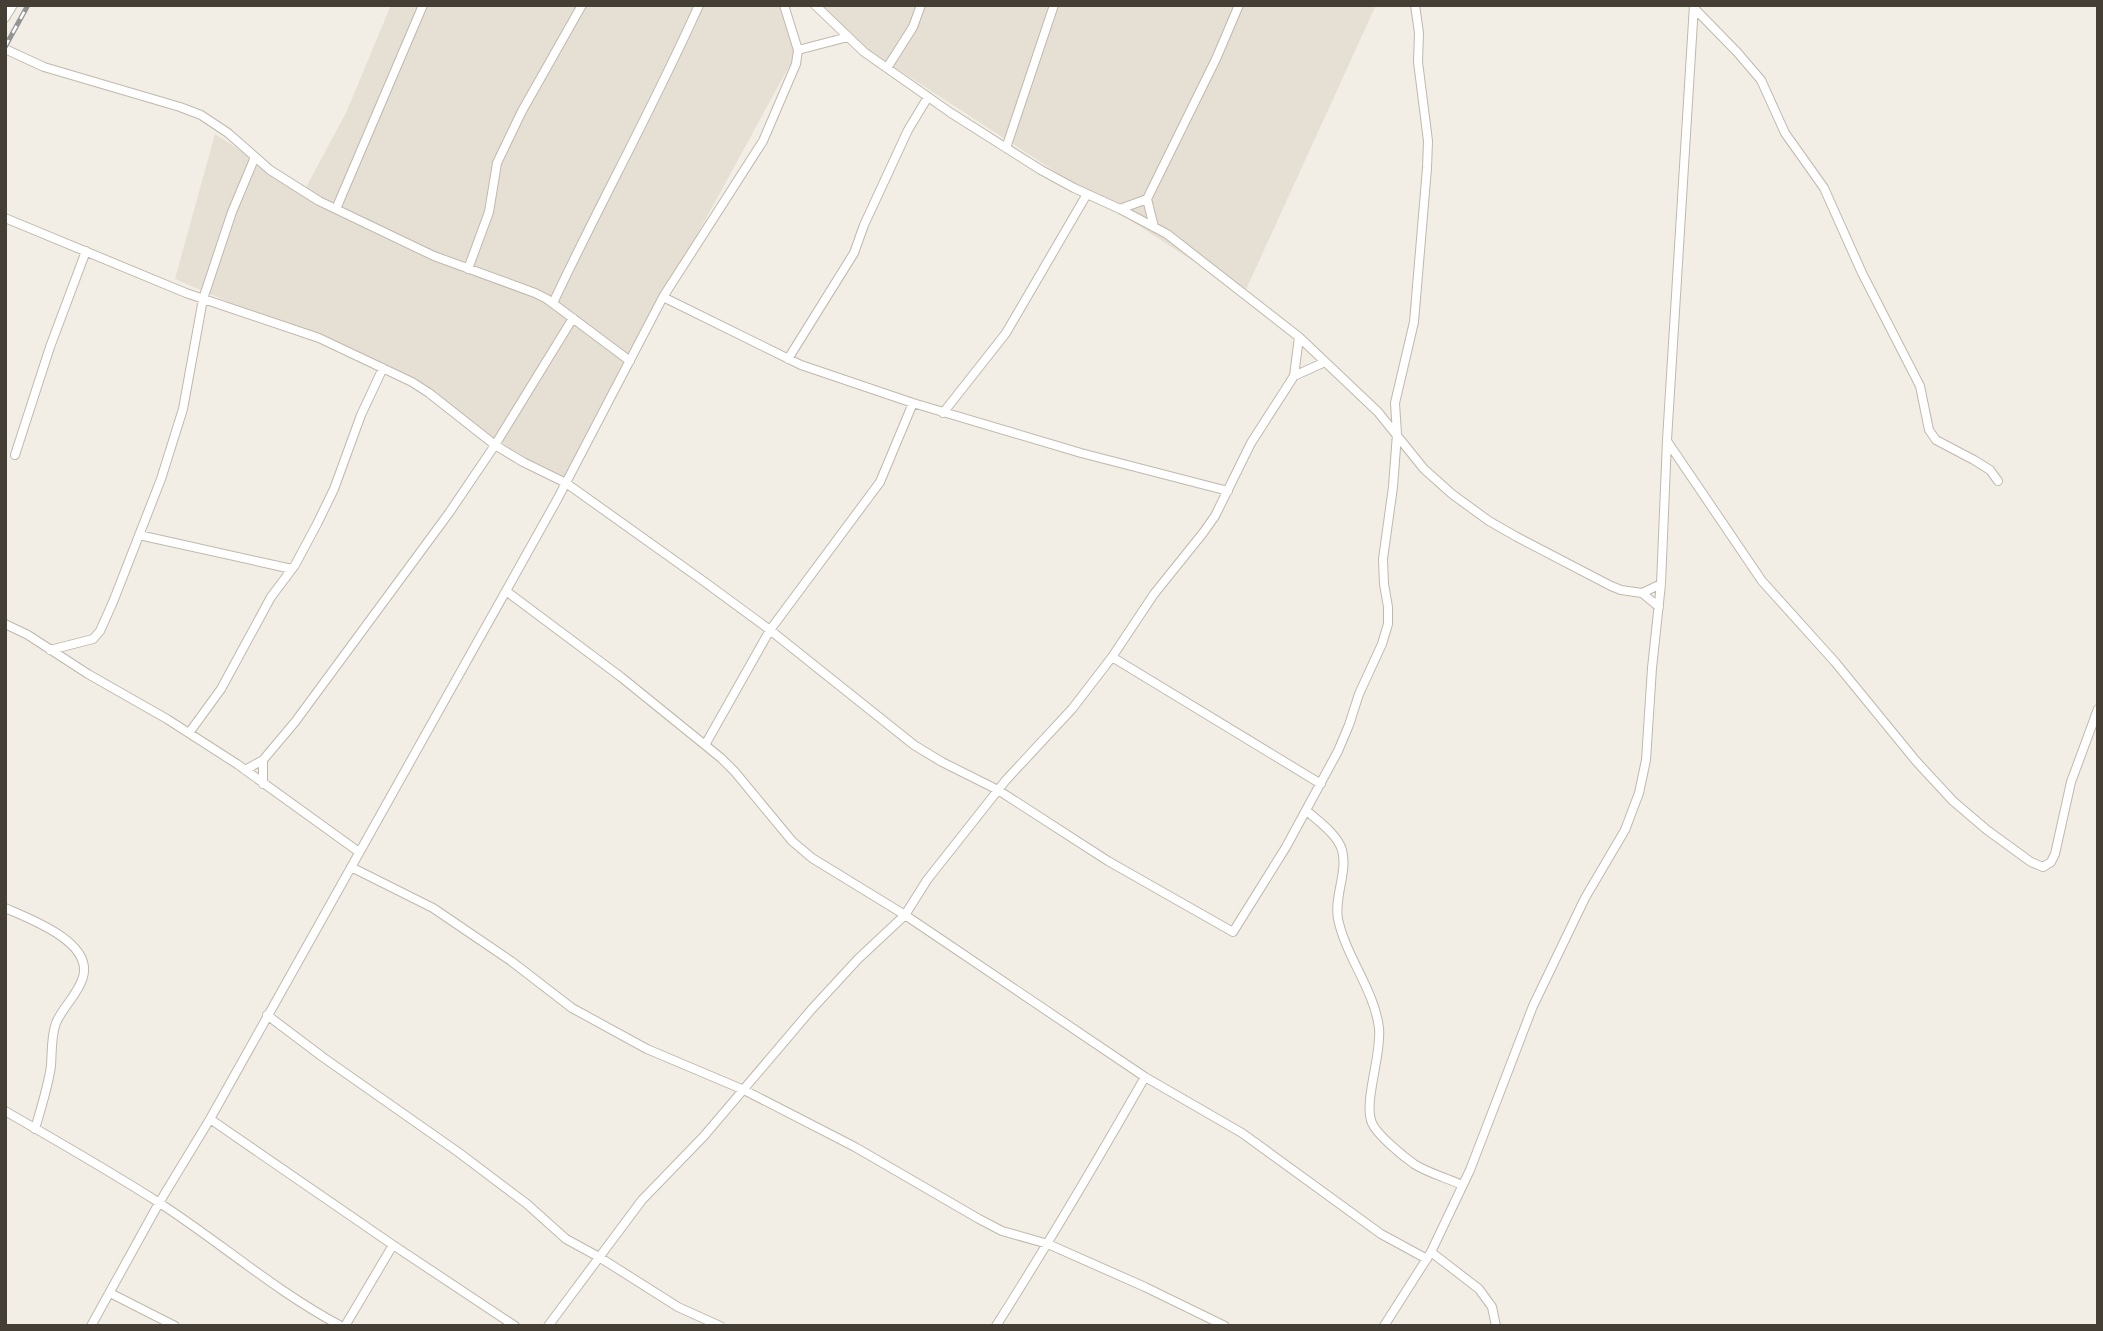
<svg xmlns="http://www.w3.org/2000/svg" width="2103" height="1331" font-family="'Fira Sans Condensed',sans-serif">
<rect width="100%" height="100%" fill="#f2eee5"/>
<path fill="#e6dfd3" d="M391,5H786L798,50L663,297L566,483L383,368L175,279L215,134L304,191L346,113Z
M816,5H1376L1244,294L848,37Z"/>
<g fill="none" stroke-linecap="round" stroke-linejoin="round">
<g stroke="#c0b8ab" stroke-width="10">
<path id="minor" d="M815,5L864,52L951,113L1041,170L1074,188L1120,209L1167,234L1299,337L1378,412L1424,469L1452,494L1489,521L1517,537L1611,586L1621,590L1642,593L1659,607
M1694,8L1737,52L1761,80L1785,133L1824,188L1862,273L1920,386L1929,430L1936,440L1974,460L1990,470L1998,481
M5,18L13,5
M5,49L44,67L180,107L201,115L228,133L270,170L319,201L434,256L535,293L547,299L630,361
M798,50L848,37
M887,68L913,27L921,5
M1006,148L1054,5
M336,209L423,5
M1120,209L1147,199
M5,218L186,293L319,338L412,382L429,393L495,445L523,462L566,483L702,580L770,630L914,745L942,762L998,790L1108,861L1233,932L1286,847L1338,751L1349,725L1359,694L1382,644L1388,624V607L1384,584L1383,559L1393,487L1397,434L1395,403L1414,322L1427,168L1428,141L1418,62L1419,33L1415,5
M1154,227L1147,199L1216,59L1239,5
M468,269L489,212L497,163L522,111L582,5
M663,297L801,365L913,403L1081,453L1228,491
M553,303C600,203 654,106 699,5
M788,359L854,253L864,225L908,130L928,97
M1294,376L1325,362
M943,413L1006,333L1087,194
M1667,441L1762,581L1835,662L1916,761L1953,801L1987,830L2031,862L2043,867L2051,862L2055,854L2071,782L2098,709
M15,455L50,347L86,251
M139,535L292,569
M506,591L621,677L721,758L735,772L792,841L812,858L905,915L1145,1077L1242,1133L1381,1234L1427,1259
M1642,593L1661,584
M5,624L28,635L88,674L167,719L237,764L359,852
M50,650L93,639L100,631L113,602L161,479L183,409L203,299L232,212L255,157
M1112,657L1321,784
M189,733L221,689L271,597L295,565L317,524L334,489L361,415L383,368
M705,745L770,630L880,482L913,403
M245,770L263,760L295,722L449,513L495,445L573,318
M263,784V760
M1307,811C1318,821 1337,834 1342,850C1348,872 1334,896 1338,919C1346,957 1374,989 1379,1028C1382,1055 1363,1102 1372,1123C1377,1135 1403,1156 1414,1164C1428,1173 1447,1178 1462,1185
M351,867L433,908L511,961L572,1008L647,1049L744,1090L855,1147L979,1219L1002,1231L1048,1244L1145,1287L1225,1326
M5,908C30,919 93,942 83,977C79,993 62,1008 56,1023C51,1036 52,1052 51,1066C48,1087 41,1108 35,1129
M267,1015L324,1058L458,1152L527,1204L566,1239L599,1257L678,1307L720,1326
M5,1111C57,1141 108,1170 158,1202C220,1242 275,1291 341,1326
M210,1119L393,1245L515,1326
M1431,1252L1479,1289L1492,1307L1496,1326
M110,1293L175,1326
M91,1326L159,1203L210,1119L558,498L663,297L763,141L796,64L798,50L784,5
M345,1326L393,1245
M548,1326L642,1200L704,1136L811,1010L858,959L905,915L927,880L1006,780L1072,709L1112,657L1154,594L1203,533L1215,516L1251,443L1294,376L1299,337
M996,1326C1048,1244 1097,1161 1145,1077
M1384,1326L1431,1252L1470,1170L1533,1006L1585,898L1625,830L1639,793L1646,760L1652,668L1661,584L1667,440L1694,5"/>
</g>
<use href="#minor" stroke="#fff" stroke-width="8"/>
<g stroke="#949494" stroke-width="5">
<path id="rail" d="M5,47L28,5"/>
</g>
<use href="#rail" stroke="#fff" stroke-width="2.5" stroke-dasharray="8" stroke-linecap="butt"/>
</g>
<rect width="2103" height="1331" fill="none" stroke="#443e35" stroke-width="14"/>
</svg>
